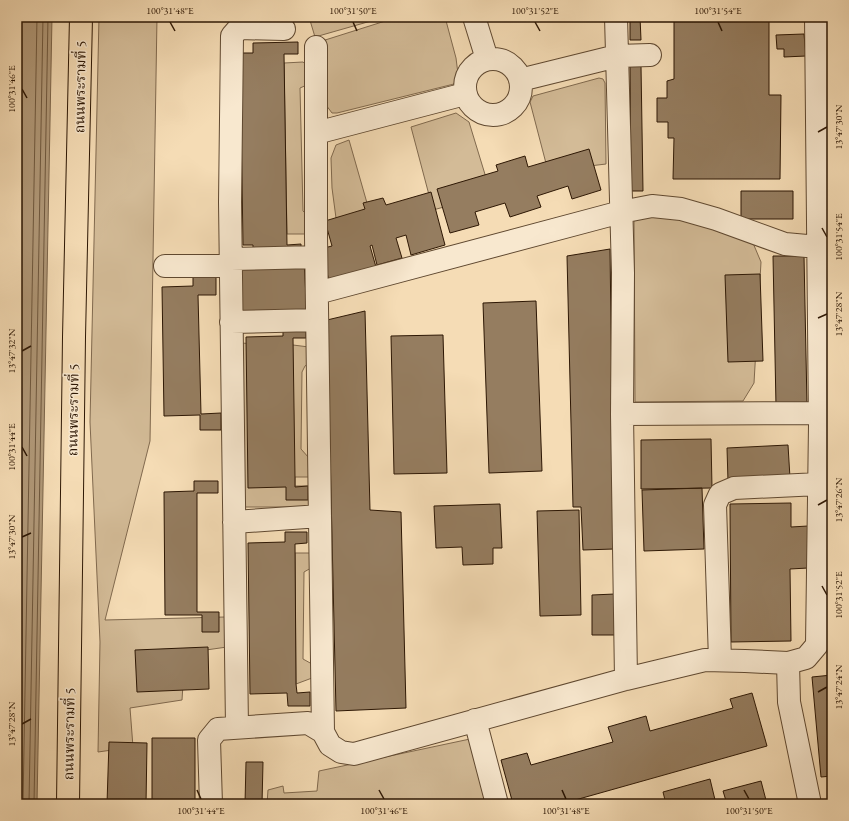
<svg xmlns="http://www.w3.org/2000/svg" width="849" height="821" font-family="'EB Garamond','Noto Serif Thai',serif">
<rect width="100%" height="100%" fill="#f5dcb5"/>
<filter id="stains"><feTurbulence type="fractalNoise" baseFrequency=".005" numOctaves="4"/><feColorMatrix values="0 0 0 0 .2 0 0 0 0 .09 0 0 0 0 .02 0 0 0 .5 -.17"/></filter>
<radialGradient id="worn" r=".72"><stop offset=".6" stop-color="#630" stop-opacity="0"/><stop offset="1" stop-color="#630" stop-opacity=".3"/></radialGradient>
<path fill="#d3bb97" stroke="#80694e" d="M99,17H157L150,441L105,620L225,617L227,647L185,653L182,700L130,708L133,747L98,752L100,642L90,422Z
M309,17H378V19L315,37Z
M398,17H445L456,58L458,74L454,84L337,113H332L326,105L322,41Z
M303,62L309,67V84L300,88L303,211L308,216L310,232L304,234H287L284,63Z
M599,78L603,79L605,83L606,164L548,171L530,102L533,96Z
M456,113L469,122L491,194L433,210L411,127Z
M349,140L369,210L336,218L332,188L331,158L336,145Z
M674,214L753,243L761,262L754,383L743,401L635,402L634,219Z
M238,343L293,345L309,347L310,362L305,366L302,372L301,449L309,458L310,477H295V486H308L311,485L312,505L306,507H246L241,502Z
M295,553H310L311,568L304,572L303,659L312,664V678L296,684Z
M470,739L489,804H267L268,790L283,786L284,793L317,791L319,771Z"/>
<path fill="#b19979" stroke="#7c654a" d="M17,17H52L37,804H17Z"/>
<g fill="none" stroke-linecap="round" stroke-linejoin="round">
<path stroke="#6f583e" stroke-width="1" d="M23,804L37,17
M29,804L43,17
M34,804L48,17"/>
</g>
<path fill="#957d60" stroke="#2d1704" d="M630,17H640L641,40H630Z
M674,17H769V95H781L780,179H673L674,138H668V122H657V98H667V81L674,79Z
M804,34L806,56L784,57V49H777L776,35Z
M298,42V54H284L287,245L301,244V254L253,255V245H243L240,53H253V43Z
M630,66H641L643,191H631Z
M589,149L601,190L572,199L568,186L537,196L541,207L510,217L505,203L475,212L479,225L450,233L437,189L498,171L496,165L525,156L528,167Z
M741,191H793V219H741Z
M431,192L445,245L411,255L406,235L396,238L402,258L377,265L372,245L370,246L376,267L329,280L320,249L332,246L325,221L365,209L363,203L383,198L386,205Z
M610,249L614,549L583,550L581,507H573L567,256Z
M773,256H804L807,405L776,406Z
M304,261L307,315L239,319L236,265Z
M760,274L763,361L728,362L725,275Z
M193,275H216V295H198L201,414L221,413V430H200V415L164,416L162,287L193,286Z
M536,301L542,471L489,473L483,303Z
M365,311L370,510L401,512L406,708L336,711L327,320Z
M283,326H306V338H293L295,477V487L308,486V500H286V487L248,488L246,337L283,336Z
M443,335L447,473L394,474L391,336Z
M711,439L712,488L641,489V440Z
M788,445L790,478L728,481L727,448Z
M194,481H218V493H197V612H219V632H202V615H165L164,492L194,491Z
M702,488L704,549L644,551L642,490Z
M791,503V527L808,526V568L790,569L791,641L731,642L730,504Z
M500,504L502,548H493V564L463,565L462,547L436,548L434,506Z
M579,510L581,615L540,616L537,511Z
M285,532H307V543L295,544L296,684L297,693L310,692V706H288L287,693L250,694L248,543L285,542Z
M615,594V635H592V595Z
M208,647L209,689L137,692L135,650Z
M832,675V776L821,777L812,677Z
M752,693L767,746L561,804H513L501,760L527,753L531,765L613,742L608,727L646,716L650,731L733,708L730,699Z
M152,738H195V804H152Z
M109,742L147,743L146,804H107Z
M246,762H263L262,804H245Z
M710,779L716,804H666L663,792Z
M761,781L767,804H727L723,791Z"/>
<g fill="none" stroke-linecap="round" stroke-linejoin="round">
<g stroke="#5f4830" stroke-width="24">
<path id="minor" d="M474,17L487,59
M616,17L623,273L622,414L626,679
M316,47V237L323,732
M465 87a28 28 0 1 1 56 0a28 28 0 1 1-56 0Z
M520,80L617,56L650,55
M316,133L465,94
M231,259L316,257
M165,266H231
M317,293L621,212L652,206L681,209L716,219L785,244L818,247
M231,322L317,320
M622,414L820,413
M234,522L320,516
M720,660L715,505L720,494L734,488L819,484
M788,663L789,702L810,804
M475,720L497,804
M237,727L230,202L232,36L239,28L284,29
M211,804L209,740L218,729L308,723L323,732L330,745L341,752L354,754L626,679L705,660L745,661L788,663L806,658L817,645L820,425L816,17"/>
</g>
<g stroke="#2d1704" stroke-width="24">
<path id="major" d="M68,804L74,337L81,17"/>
</g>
<use href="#minor" stroke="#f8e8cf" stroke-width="22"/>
<use href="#major" stroke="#f5dcb5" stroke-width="22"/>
</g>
<path fill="none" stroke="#2d1704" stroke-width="1.5" d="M170,22L175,31M353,22L357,31M535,22L540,31M718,22L722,31M22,89L27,98M818,132L827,127M822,228L827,237M818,318L827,314M22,351L31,346M22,447L27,456M818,505L827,500M22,537L31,533M822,586L827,595M818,692L827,687M22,724L31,719M197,790L201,799M379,790L384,799M562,790L566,799M744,790L749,799"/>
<g text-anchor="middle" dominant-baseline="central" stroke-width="3" stroke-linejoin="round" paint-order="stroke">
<g font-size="14" fill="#2d1704" stroke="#f8e8cf">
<text transform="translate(80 87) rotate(-89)">ถนนพระรามที่ 5</text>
<text transform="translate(73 410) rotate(-89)">ถนนพระรามที่ 5</text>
<text transform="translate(69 734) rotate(-89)">ถนนพระรามที่ 5</text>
</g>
</g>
<rect width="849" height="821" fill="none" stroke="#f5dcb5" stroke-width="44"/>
<rect x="22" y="22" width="805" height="777" fill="none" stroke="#2d1704" stroke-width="1.5"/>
<g font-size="10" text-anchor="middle" fill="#2d1704">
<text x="170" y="14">100°31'48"E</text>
<text x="353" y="14">100°31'50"E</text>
<text x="535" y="14">100°31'52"E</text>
<text x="718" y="14">100°31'54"E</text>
<text transform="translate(11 89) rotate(-90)" y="4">100°31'46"E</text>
<text transform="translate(838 127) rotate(-90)" y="4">13°47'30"N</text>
<text transform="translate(838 237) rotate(-90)" y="4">100°31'54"E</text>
<text transform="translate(838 314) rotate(-90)" y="4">13°47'28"N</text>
<text transform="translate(11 351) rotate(-90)" y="4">13°47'32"N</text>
<text transform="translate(11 447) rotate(-90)" y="4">100°31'44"E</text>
<text transform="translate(838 500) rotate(-90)" y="4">13°47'26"N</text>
<text transform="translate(11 537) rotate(-90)" y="4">13°47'30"N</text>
<text transform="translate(838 595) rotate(-90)" y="4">100°31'52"E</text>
<text transform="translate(838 687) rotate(-90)" y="4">13°47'24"N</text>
<text transform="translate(11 724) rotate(-90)" y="4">13°47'28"N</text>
<text x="201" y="814">100°31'44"E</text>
<text x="384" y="814">100°31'46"E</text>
<text x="566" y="814">100°31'48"E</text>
<text x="749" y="814">100°31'50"E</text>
</g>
<rect width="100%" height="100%" filter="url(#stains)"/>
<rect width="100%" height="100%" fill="url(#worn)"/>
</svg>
